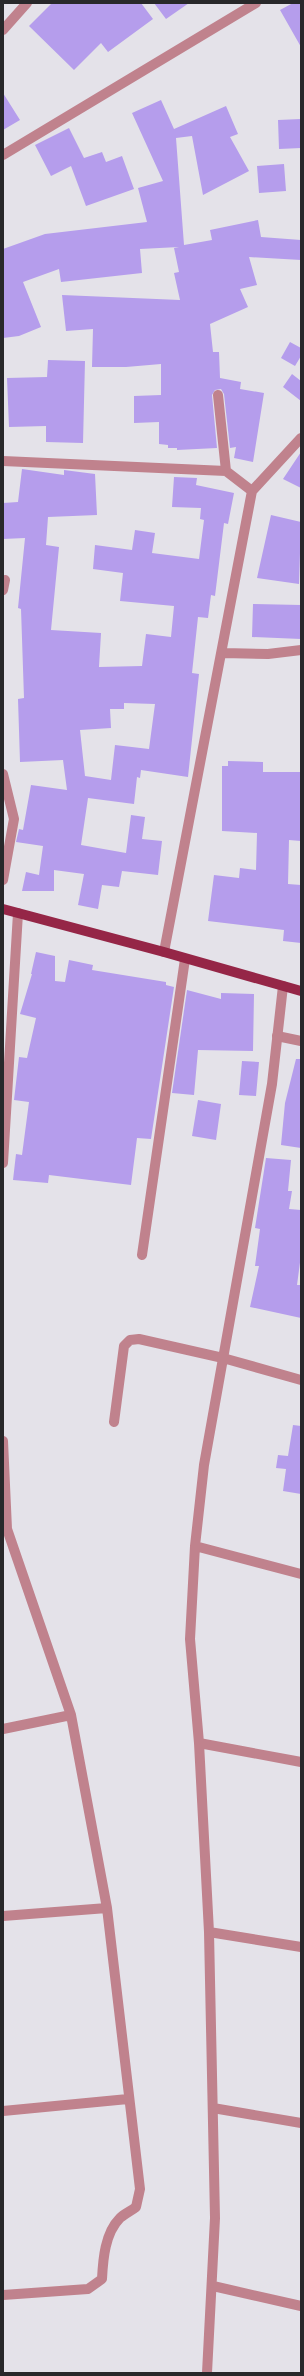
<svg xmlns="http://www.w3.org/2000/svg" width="304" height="2376" font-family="'DM Sans',sans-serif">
<rect width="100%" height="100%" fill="#e4e2e9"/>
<path fill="#b59dec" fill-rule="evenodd" d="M52,3H141L153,19L108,52L101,43L74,70L29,26Z
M154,3H189L166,19Z
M293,3H301V47L280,10Z
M3,93L20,120L3,130Z
M161,100L174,129L226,106L238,134L230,137L249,171L203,195L192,136L176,138L184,245L212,240L210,230L258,220L261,237L301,240V260L249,257L257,285L240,289L248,307L210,324L213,352H219L220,378L241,382L240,389L264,393L253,462L234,458L236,447L230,448L224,394L221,389L215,390L212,395L217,448L177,450V448H168V445L159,444V422L134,423V396L161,395V364L126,367H92L93,329L66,331L62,295L180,300L174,273L179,272L174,248L179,247L140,249L142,273L61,282L59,269L23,282L41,327L19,336L3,338V249L45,234L147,222L138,188L163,181L132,113Z
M301,119V148L279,149L278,120Z
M69,128L84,158L102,152L106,162L122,156L134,189L86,206L71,166L51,176L35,145Z
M284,164L286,191L259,193L257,166Z
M290,342L301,348V356L295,366L281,358Z
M48,360L85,361L83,443L46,442V426L9,427L7,378L47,377Z
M292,374L301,381V401L283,387Z
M301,452V488L283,479Z
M22,469L64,475V470L95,474L97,515L48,517L46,545L59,547L51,630L101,633L99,667L142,666L146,634L171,637L174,606L120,601L123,573L93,569L95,545L132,550L135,530L155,533L152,553L199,559L204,520L200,519L201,508L172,507L174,477L197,478L196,485L234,493L228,524L224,523L215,596L211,595L208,618L198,617L192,673L199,674L188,777L141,770L140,778L137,777L134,804L88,798L81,845L126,853L131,815L145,817L142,839L162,841L158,875L122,871L119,887L102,885L98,909L78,905L84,874L54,870V891H22L26,872L39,875L43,846L16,842L19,829L23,830L31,785L67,790L63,760L20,762L18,699L24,698L21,609L18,608L25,538L3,539V503L18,502ZM124,703L155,704L149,749L115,745L111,780L85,776L80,730L111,728L110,709H124Z
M271,515L301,522L299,584L257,578Z
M253,604L301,605V639L252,637Z
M228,761L263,762V772H301V841L289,840L288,884L301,885V943L283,941L284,930L208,921L214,875L239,878L240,868L256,870L257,833L222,831V766H228Z
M36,952L55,956V981L65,982L69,960L93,965L92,970L166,982V985L174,987L151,1139L137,1138L131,1185L49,1175L48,1183L13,1180L16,1154L22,1155L29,1102L14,1100L19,1057L27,1058L36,1018L20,1014L32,974H31Z
M187,990L221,999V993L254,994L253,1051L198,1050L194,1095L172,1093Z
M296,1059H301V1148L281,1145L285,1103Z
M242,1061L259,1062L256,1096L239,1095Z
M198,1100L221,1104L216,1140L192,1136Z
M266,1158L291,1160L288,1191H292L289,1209L301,1210V1255L297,1285H301V1318L250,1307L259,1266H255L260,1229L255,1228Z
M293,1425L301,1426V1494L283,1491L286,1469L276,1468L278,1455L288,1456Z"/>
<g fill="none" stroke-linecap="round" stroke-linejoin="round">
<path stroke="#c0828d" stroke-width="10" d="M277,1036L301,1041"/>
<path stroke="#c0828d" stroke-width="10" d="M3,30L27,3
M218,395L226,471
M3,461L226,471L252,491
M3,590L5,580
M223,653L268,654L301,650
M3,774L14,819L3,880
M164,952L252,491L301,438
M3,1163L18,913
M142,1255L185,959
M114,1422L124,1346L130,1340L139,1339L223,1358L301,1380
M3,1441L7,1529L71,1715L107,1908L140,2189L136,2207C131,2211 124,2214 120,2218C105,2233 103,2259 102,2279L88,2289L3,2295
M195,1546L301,1574
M3,1729L71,1715
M199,1743L301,1762
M3,1916L107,1908
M209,1932L301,1947
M213,2108L301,2123
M3,2111L128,2099
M213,2286L301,2306
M207,2373L215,2218L209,1932L199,1743L190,1639L195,1546L204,1465L272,1084L283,986"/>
<path stroke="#c0828d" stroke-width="10" d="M3,155L256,3"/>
<path stroke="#952647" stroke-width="10" d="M3,909L164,952L301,991"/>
</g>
<rect width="304" height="2376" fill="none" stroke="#28282a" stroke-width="8"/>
</svg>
